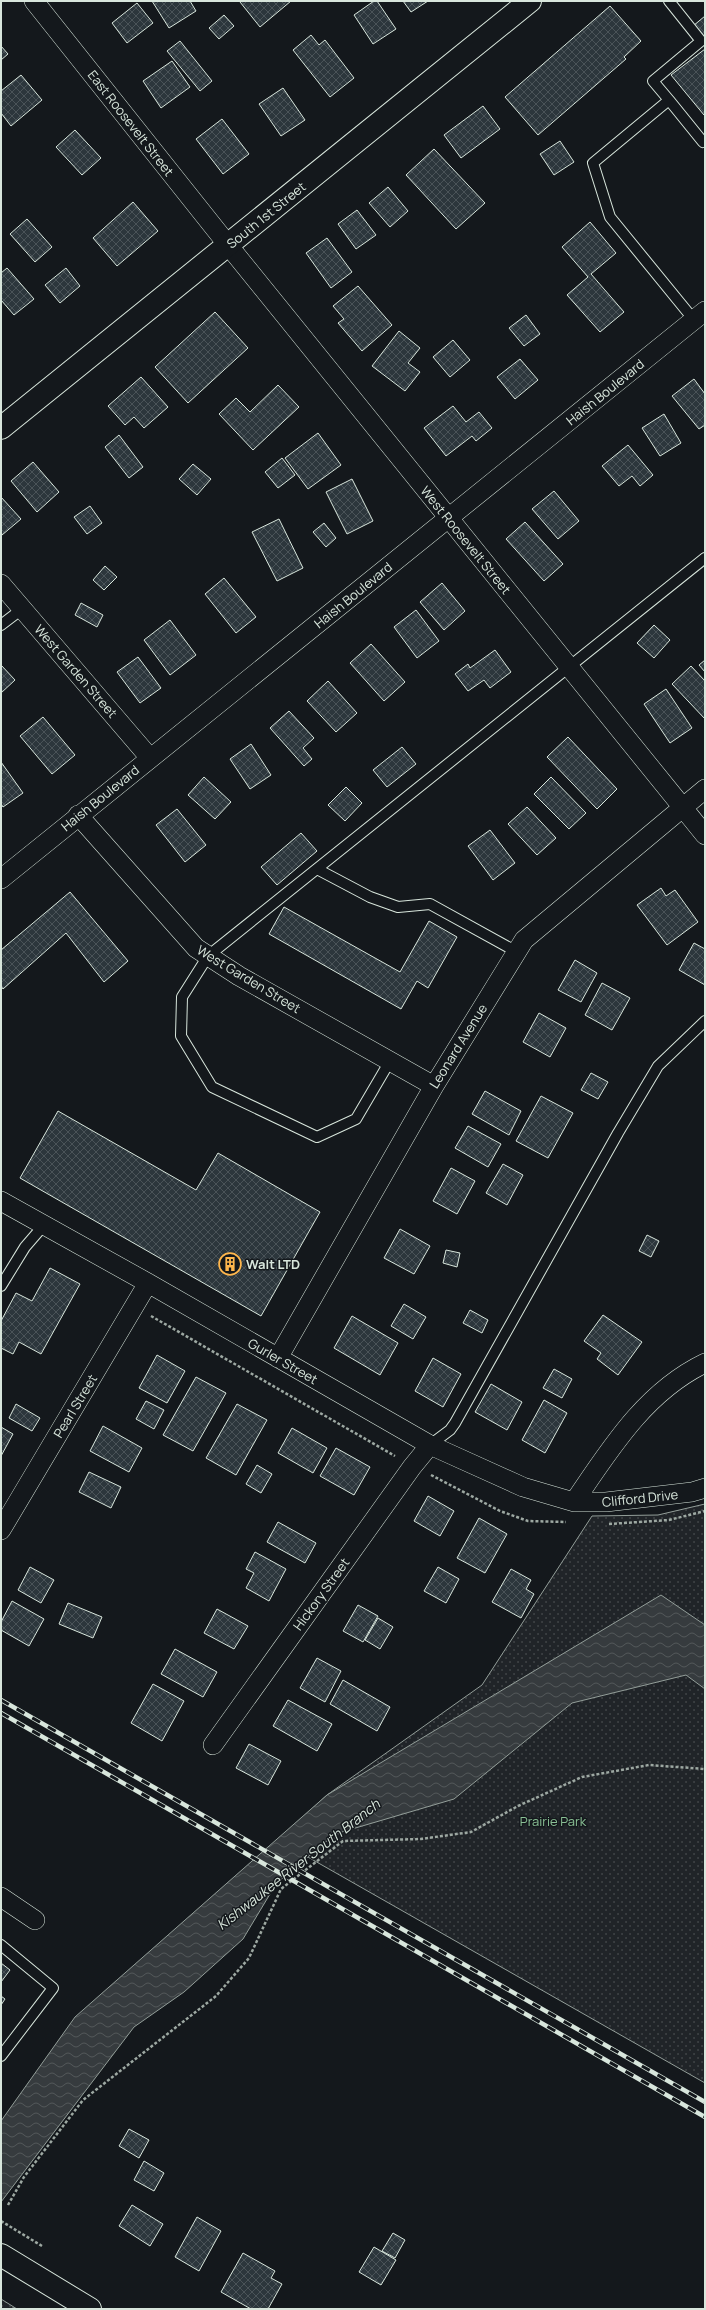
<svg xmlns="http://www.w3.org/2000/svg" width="706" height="2310" font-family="Manrope,sans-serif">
<defs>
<pattern id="grass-dots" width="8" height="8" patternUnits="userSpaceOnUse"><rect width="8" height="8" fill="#202428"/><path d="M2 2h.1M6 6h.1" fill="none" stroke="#404447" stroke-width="1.8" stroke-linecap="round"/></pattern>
<pattern id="water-waves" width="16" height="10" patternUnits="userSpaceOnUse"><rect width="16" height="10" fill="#363b3e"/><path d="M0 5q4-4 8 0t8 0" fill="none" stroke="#525759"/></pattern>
<pattern id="building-cross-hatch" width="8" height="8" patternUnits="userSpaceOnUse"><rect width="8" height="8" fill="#2c363c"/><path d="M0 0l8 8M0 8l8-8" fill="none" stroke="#4a5358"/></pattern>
</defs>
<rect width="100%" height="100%" fill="#14181c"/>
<path fill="url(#grass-dots)" stroke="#939e99" d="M705,1504V2083L278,1840L327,1795L482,1685L592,1516L658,1515Z
M1,2299L17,2309H1Z"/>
<path fill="url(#water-waves)" stroke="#939e99" d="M661,1595L705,1625V1689L686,1675L572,1703L454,1799L335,1834L276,1884L243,1939L184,1992L134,2027L1,2202V2121L75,2017L327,1795Z"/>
<path fill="url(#building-cross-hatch)" stroke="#d8e6dc" d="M152,1H190L196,11L169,28Z
M241,1H291L260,27L240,2Z
M374,1H377L396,29L373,44L354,15Z
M403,1H428L411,12Z
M137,3L153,23L127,43L112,23Z
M610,6L641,41L624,57L626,59L538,135L505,97Z
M224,15L234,26L219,39L209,28Z
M705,16V39L693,26Z
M311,35L319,45L325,40L354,78L330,97L293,50Z
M180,41L212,81L200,91L167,51Z
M1,46L8,54L1,60Z
M705,49V114L704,115L671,75Z
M172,61L190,87L161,108L143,81Z
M21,75L42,100L11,126L1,113V91Z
M283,88L305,120L281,136L259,104Z
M483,106L500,129L461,158L444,135Z
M222,119L249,154L223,174L196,139Z
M75,130L101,158L82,175L56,147Z
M560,141L574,162L554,175L540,154Z
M434,149L485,203L456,229L406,175Z
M388,187L408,211L390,227L369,203Z
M133,202L158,231L117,266L93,238Z
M357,210L376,235L356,249L338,224Z
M27,219L52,247L35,262L10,234Z
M590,222L616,253L591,274L624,312L600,332L567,295L588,277L562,247Z
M327,238L352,272L331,288L306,253Z
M7,268L34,299L14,315L1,300V273Z
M66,268L80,286L60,303L45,285Z
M358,286L392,325L362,351L338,323L344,319L333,306Z
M215,312L248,348L188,403L155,367Z
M526,315L540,334L524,346L509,328Z
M399,331L420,348L408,363L420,372L405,391L372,366Z
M453,340L470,360L450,377L433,357Z
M520,359L538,380L515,399L497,377Z
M141,377L168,407L144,428L134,417L125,425L108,406Z
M694,379L705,394V425L699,429L672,396Z
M278,385L299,407L253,450L219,414L236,398L250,412Z
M453,406L466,422L479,412L492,428L476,441L472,436L446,456L424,428Z
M664,414L681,443L660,456L642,428Z
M318,433L341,465L308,489L285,458Z
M119,435L143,467L129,478L105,447Z
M628,445L653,475L640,486L632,476L619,486L602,466Z
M282,458L295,475L278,488L265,472Z
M33,462L59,492L37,512L11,481Z
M193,464L211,479L197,495L179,479Z
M352,479L373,521L347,534L326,492Z
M554,491L579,521L558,539L532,509Z
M1,497L21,519L2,535L1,533Z
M90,506L102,523L87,534L74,517Z
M279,519L303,568L277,581L252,532Z
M525,522L563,564L544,581L506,539Z
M324,523L336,538L326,547L313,532Z
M105,566L117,577L104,590L93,580Z
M224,578L256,617L236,633L205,594Z
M442,583L465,611L444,630L420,602Z
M81,603L103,615L97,627L75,615Z
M416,610L439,641L417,658L394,627Z
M170,620L196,655L170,675L144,640Z
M654,625L670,640L654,658L637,643Z
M371,644L405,682L384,701L350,663Z
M495,650L511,672L490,688L484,680L468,691L455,674L468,664L470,668Z
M138,657L161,688L140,703L117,672Z
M705,660V672L699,665Z
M1,665L15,680L1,693Z
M691,666L705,681V719L672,684Z
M328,681L357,713L336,732L307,701Z
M666,689L692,728L670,743L644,704Z
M289,711L314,738L303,748L312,759L304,766L270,728Z
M43,717L75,755L52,774L20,736Z
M568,737L617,789L597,809L547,757Z
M251,744L271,775L250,789L230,759Z
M402,747L416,764L387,787L373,770Z
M1,762L23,793L3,807L1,804Z
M204,777L231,802L215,819L188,795Z
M551,777L586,813L569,829L534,794Z
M346,787L362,803L345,821L328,805Z
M527,807L556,838L537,855L508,824Z
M177,809L206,845L185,862L156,825Z
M490,830L515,863L493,880L468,846Z
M301,833L317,851L277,885L261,867Z
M661,888L666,896L675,890L698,922L667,945L637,905Z
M70,892L128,961L104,982L66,933L3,989L1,986V950Z
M284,907L400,972L429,921L457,937L428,988L417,981L401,1009L269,934Z
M694,943L705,949V985L679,970Z
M575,960L597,973L581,1002L558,990Z
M602,983L630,998L612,1030L585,1015Z
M539,1013L566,1028L550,1057L523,1042Z
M591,1073L608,1082L598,1099L581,1090Z
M485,1091L521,1111L509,1135L472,1114Z
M541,1096L573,1113L548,1158L516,1141Z
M58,1111L196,1190L218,1153L320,1212L261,1316L20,1178Z
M468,1126L501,1144L488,1167L455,1148Z
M503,1164L523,1175L507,1205L486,1193Z
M451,1168L475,1181L457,1214L433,1201Z
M400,1229L430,1246L414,1274L384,1258Z
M647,1235L659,1241L651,1257L639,1251Z
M446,1250L460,1253L457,1267L443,1263Z
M50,1268L80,1284L41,1354L19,1342L13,1354L1,1348V1321L16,1293L32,1301Z
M404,1304L426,1317L413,1339L391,1326Z
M470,1310L488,1320L482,1333L463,1323Z
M603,1315L642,1342L618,1375L597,1359L601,1353L584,1341Z
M352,1316L398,1343L380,1375L334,1348Z
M157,1355L185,1371L167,1403L139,1388Z
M433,1358L461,1374L443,1407L415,1391Z
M554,1369L572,1379L562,1398L543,1388Z
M196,1377L226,1393L193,1451L163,1435Z
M491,1384L522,1402L507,1430L475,1412Z
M544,1400L567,1413L545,1453L522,1440Z
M146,1401L164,1410L154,1429L136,1419Z
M16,1404L40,1418L32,1431L9,1418Z
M237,1404L267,1420L236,1475L206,1458Z
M103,1426L142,1448L129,1472L90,1451Z
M1,1427L13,1434L1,1456Z
M292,1428L327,1448L313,1473L278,1453Z
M336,1448L370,1467L354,1495L320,1476Z
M257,1465L272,1474L261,1493L246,1484Z
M89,1472L121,1487L111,1508L79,1492Z
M428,1496L454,1511L440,1536L414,1521Z
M479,1518L507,1534L485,1573L457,1558Z
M278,1522L316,1543L305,1563L267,1542Z
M255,1552L286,1569L269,1601L246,1588L254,1573L246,1569Z
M30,1567L54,1580L41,1603L18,1590Z
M438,1567L459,1579L446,1603L424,1591Z
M511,1569L531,1580L526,1589L534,1594L521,1618L492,1602Z
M12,1601L44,1619L29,1646L1,1630V1622Z
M68,1603L102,1617L93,1638L59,1624Z
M358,1605L378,1616L363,1642L343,1631Z
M217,1609L248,1626L234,1649L204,1633Z
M378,1618L393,1627L380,1649L365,1640Z
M175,1649L217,1672L203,1697L161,1674Z
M317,1658L341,1671L325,1702L300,1688Z
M343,1680L390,1707L377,1731L330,1704Z
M153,1684L184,1701L162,1741L131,1723Z
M288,1700L332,1724L317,1751L273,1726Z
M249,1744L281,1761L268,1785L236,1768Z
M1,1963L10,1970L1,1982Z
M1,1996L5,1999L1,2005Z
M129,2129L149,2140L139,2158L119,2146Z
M144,2161L164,2173L154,2191L134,2180Z
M132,2205L163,2224L150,2246L119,2226Z
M197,2217L221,2231L199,2271L175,2257Z
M393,2233L405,2240L395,2258L382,2251Z
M374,2247L396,2260L381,2285L359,2272Z
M243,2253L275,2271L271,2278L282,2284L268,2309H251L221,2292Z"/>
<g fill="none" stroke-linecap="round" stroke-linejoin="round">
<g stroke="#d8e6dc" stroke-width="12">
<path id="service" d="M669,1L701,41L653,81L669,100L593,163L610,217L694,320
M669,100L703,142L705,141
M1,625L22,609
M317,869L370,897L398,907L430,904L517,952
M390,1061L356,1119L317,1137L212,1087L181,1036L182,997L208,956L705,558
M1,1286L25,1247L44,1225
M430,1445L450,1430L455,1423L618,1133L658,1066L705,1021
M1,1945L53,1988L1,2056"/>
</g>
<g stroke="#d8e6dc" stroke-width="20">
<path id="minor" d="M34,1L228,245L705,835
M1,584L150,758
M78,815L196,948L239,976L434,1086
M1,879L705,311
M1,1201L148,1283L430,1445L523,1487L574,1502H606L692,1492L705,1488
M278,1358L434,1086L524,940L705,789
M574,1502C610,1449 645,1392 705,1363
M1,1530L148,1283
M213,1745L412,1467L430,1445
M1,1897L35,1920"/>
</g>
<g stroke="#d8e6dc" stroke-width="24">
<path id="tertiary" d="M1,428L530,1"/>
</g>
<g stroke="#d8e6dc" stroke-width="24">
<path id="primary" d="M1,2255L90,2309"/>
</g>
<path stroke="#9da8a2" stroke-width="2.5" stroke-dasharray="3 2" stroke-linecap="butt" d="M151,1316L395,1456
M431,1475L500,1511L528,1521L566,1522
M609,1524L669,1520L705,1511
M8,2205L24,2177L83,2100L216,1996L249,1958L281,1889L343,1841L421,1839L471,1832L518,1806L582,1777L649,1765L705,1769
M1,2221L42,2246
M13,2309L14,2308"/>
<use href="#service" stroke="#14181c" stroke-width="10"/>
<use href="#minor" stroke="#14181c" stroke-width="19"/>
<use href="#tertiary" stroke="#14181c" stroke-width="22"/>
<use href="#primary" stroke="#14181c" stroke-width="22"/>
<g stroke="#d8e6dc" stroke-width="4.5">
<path id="rail" d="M1,1700L705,2102
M1,1713L705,2117"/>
</g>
<use href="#rail" stroke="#14181c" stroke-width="3" stroke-dasharray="9" stroke-linecap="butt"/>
</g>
<defs>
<g id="building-ring" transform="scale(1.15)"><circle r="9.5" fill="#14181c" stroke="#ffb74d" stroke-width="1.5"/><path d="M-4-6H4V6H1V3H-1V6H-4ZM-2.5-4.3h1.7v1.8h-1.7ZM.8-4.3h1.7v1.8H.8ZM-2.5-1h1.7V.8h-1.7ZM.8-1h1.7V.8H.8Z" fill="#ffb74d"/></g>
</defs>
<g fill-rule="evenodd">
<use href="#building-ring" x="230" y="1264"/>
</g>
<g text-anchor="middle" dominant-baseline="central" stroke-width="3" stroke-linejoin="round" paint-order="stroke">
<g font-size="13" fill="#d8e6dc" stroke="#14181c">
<text transform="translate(131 123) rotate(52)">East Roosevelt Street</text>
<text transform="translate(266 215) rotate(-39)">South 1st Street</text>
<text transform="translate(605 392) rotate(-39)">Haish Boulevard</text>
<text transform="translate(466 540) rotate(51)">West Roosevelt Street</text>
<text transform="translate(353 595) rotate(-39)">Haish Boulevard</text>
<text transform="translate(76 671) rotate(49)">West Garden Street</text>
<text transform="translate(100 798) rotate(-39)">Haish Boulevard</text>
<text transform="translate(249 979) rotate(31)">West Garden Street</text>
<text transform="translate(458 1046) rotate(-58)">Leonard Avenue</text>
<text transform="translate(283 1361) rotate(30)">Gurler Street</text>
<text transform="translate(75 1406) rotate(-59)">Pearl Street</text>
<text transform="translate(640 1498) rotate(-6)">Clifford Drive</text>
<text transform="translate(321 1594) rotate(-54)">Hickory Street</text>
</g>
<g font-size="13" font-weight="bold" fill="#d8e6dc" stroke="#14181c" text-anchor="start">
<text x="246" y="1264">Walt LTD</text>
</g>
<g font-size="13" fill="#8ac095" stroke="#14181c">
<text x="553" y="1821">Prairie Park</text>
</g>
<g font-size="14" font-style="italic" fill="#d8e6dc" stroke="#14181c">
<text transform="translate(298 1864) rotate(-38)">Kishwaukee River South Branch</text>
</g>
</g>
<rect width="706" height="2310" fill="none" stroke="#d8e6dc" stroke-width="4"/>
</svg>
